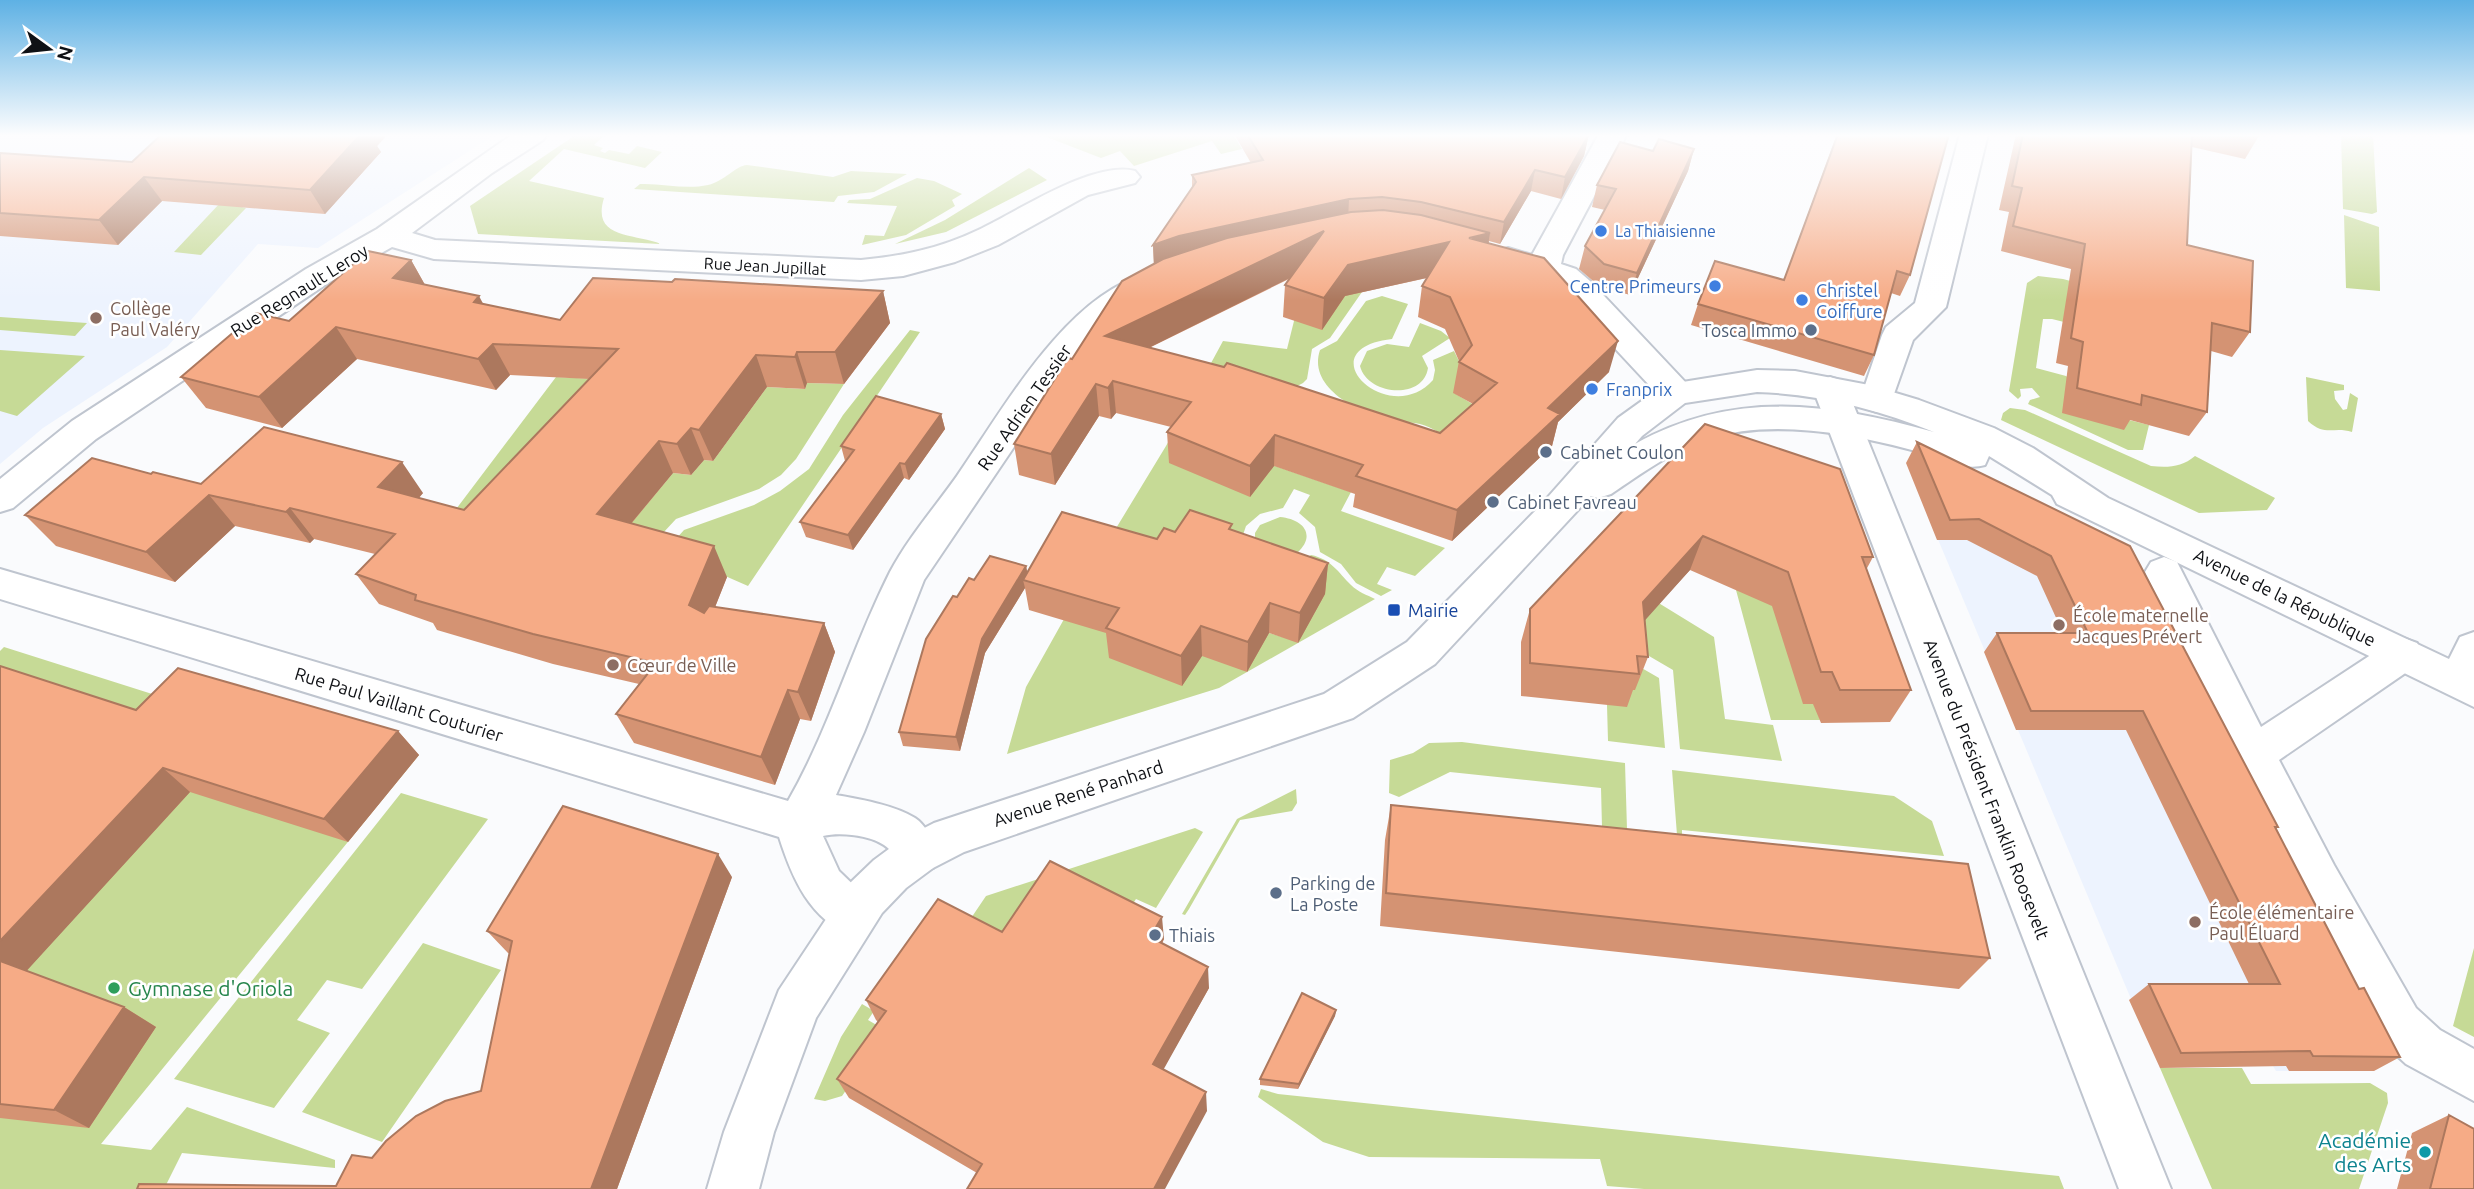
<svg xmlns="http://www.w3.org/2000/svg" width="2474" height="1189" font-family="Ubuntu,sans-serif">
<rect width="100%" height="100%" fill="#fafbfd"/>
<path fill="#edf3fe" d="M0,134H496L318,248L258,244L167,347L43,428L0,464Z
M1938,479L2114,566L2374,1071H2276L2273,1066L2160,1068L1916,487Z"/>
<path fill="#c6da96" d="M577,134H606L594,145L603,148L600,151L605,153L609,150L629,154L637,146L662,152L645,168L564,149L529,181L604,198C591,240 635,233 661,244L478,234L470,206Z
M1039,134H1233L1242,149L1221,154L1212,141L1134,166L1120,151L1101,158Z
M2341,134H2373L2377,212L2372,214L2343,209Z
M747,165L833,177L851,171L907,174L874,192L838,196L834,202L634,189L640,184C663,183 685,190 708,185C725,181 735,166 747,165Z
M1029,168L1047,180L946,232L895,244L945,220Z
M917,178L934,181L962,194L952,200L955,206L906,235L862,245L865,235L884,236L897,206L847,203L849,200L870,199Z
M221,202L246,208L201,255L174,252Z
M2344,215L2379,227L2380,291L2346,288Z
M2038,276L2063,279L2116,293L2088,328L2052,319H2043L2036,368L2066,376L2125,419L2149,425L2143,450H2128L2028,404L2030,400L2040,397L2032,388L2020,389L2021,396L2018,399L2009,391L2027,283Z
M1285,287L1362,292L1330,338L1312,349L1307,379L1303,383L1196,439L1351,492L1341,511L1445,548L1415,576L1387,567L1377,584L1392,590L1381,596L1356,583L1341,564L1320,552L1315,527L1299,513L1310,495L1294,489L1283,508L1260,514L1246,526L1202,656L1269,633L1299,642L1301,562L1311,555C1331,559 1338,572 1351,585C1358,592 1367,595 1375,599L1219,688L1007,754L1026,687L1101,553L1166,446L1223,341L1287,349L1297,309Z
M1382,296L1408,304L1392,339C1304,349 1389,430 1433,380L1435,370L1433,360L1454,351L1461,365L1454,393L1491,415L1458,444C1446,438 1433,427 1420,424C1413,422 1405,423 1398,422C1368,417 1306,391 1320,350L1337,341L1366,301Z
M0,317L87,323L75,336L0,330Z
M1420,323L1441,331L1450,338L1422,356L1428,368C1423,401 1367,395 1360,366L1367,351L1387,344L1409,347Z
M910,330L920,332L748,586L666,550L684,530L754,505L780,491L809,469L843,415Z
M0,350L85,356L17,416L0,411Z
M556,377L637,381L441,529Z
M2306,377L2344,385V390L2334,391L2335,399L2343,410L2347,409L2350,393L2358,398L2352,432C2334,426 2325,437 2308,421Z
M807,383L844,384L796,459L781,475L759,489L676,519L663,533L588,575L673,473L691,475L704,460L713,461L767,387L805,389Z
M2010,408L2025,410L2151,466C2168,468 2182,467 2195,456L2275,498L2267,510L2199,513L2001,420L2003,413Z
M1280,517C1303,519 1317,535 1297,553L1255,542V533L1260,525Z
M1767,589L1815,704L1820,720H1771L1736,590Z
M1657,602L1714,637L1725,719L1773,725L1782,761L1680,749L1673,670L1625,642Z
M4,647L190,706L419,755L101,1144L151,1150L187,1107L335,1160V1168L182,1153L164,1189H0V651Z
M1633,663L1659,678L1665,748L1608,741L1607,705L1625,688L1635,689Z
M1462,742L1625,763L1627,829L1602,827L1601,788L1450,772L1399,797L1389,793L1390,760L1413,753L1429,743Z
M1672,770L1894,796L1932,821L1944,856L1682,830V836L1677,835Z
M1296,789L1297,803L1292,811L1240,820L1189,909L1185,915L1182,914L1237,819Z
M401,793L488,819L362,989L327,980L297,1020L330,1033L274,1108L174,1079Z
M1195,828L1203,832L1156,908L1136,899L1123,919L1009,954L963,930L986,896Z
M423,943L501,970L382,1142L302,1112Z
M2474,948V1037L2453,1026Z
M862,1004L874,1011L868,1020L887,1031L842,1096L825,1101L814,1099L841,1037Z
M2160,1068H2242L2251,1084L2370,1083L2387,1093L2388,1103L2359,1189H2212Z
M1261,1089L1278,1094L2059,1176L2064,1189H1644L1607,1186L1600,1159L1369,1157L1323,1142L1258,1097Z"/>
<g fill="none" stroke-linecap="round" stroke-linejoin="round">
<g stroke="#bfc5cf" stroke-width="4">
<path id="minor" d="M513,134H547L543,140L492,173L412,233L435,240L861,260C902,256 938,249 976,231C1016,213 1092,160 1135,171L1140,177L1135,183L1088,195L998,245L955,262L903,276L861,280L434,259L392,247L328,283L96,439L13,508L0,512V479L72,421L306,269L377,229Z
M1599,134H1627L1563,255L1561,264L1576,269L1590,281L1688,385L1693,393L1688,401L1676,405L1664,401L1554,283L1497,265L1493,258L1497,251L1508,248L1532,255Z
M1960,134H1988L1946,307L1913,340L1889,408L1877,412L1865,408L1860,400L1882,335L1886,327L1915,303Z
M1147,274L1158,277L1163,284L1158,291L1123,311L1074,358L924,580L864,732L836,795C858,799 895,805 915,818C926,825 934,842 939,854L933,868L917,874C892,864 900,856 884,845C869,835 840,832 823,836L839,871L869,900L876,915L869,930L853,936C810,920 792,878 779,837L0,599V569L788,801C830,728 852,647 890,572C908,538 935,507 957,476C1002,411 1066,295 1147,274Z
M1830,377L1842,381L1847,389L2171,1189H2119L1813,389L1818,381Z
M2164,557L2177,562L2261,727L2389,643L2403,638L2417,643L2423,654L2417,665L2279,760L2334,865L2416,1008L2440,1030L2474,1049V1101L2406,1064L2382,1042L2302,893L2145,572L2151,562Z"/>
</g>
<g stroke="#bfc5cf" stroke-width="4">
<path id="major" d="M1757,370L1795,371L1869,385L1919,400L1994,428L2033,448L2108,498L2449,659L2460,637L2474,632V707L2057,504L2052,495L1989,456L1985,465C1961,472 1932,455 1908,449C1846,433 1770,419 1708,439C1673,450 1641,474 1611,494L1598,498L1591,496L1435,664L1353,718L964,852L933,868L906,888L882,913L816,1018L774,1132L759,1189H707L724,1132L779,990L850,883L874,860L901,840L934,823L1324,694L1407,642L1540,506L1618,418L1664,385ZM1757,392C1819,394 1877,409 1934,432C1829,403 1734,389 1635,444L1642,436L1685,403Z"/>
</g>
<use href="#minor" fill="#fff" fill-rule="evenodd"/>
<use href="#major" fill="#fff" fill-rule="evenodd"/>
</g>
<path fill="#d49373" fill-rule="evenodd" d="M162,134H388L377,146L381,152L325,214L162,201L118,245L0,236V153L132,162Z
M1234,134H1589L1584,156L1561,199L1531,191L1500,244L1489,241V243L1609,372L1558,422L1552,446L1452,541L1353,507L1355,494L1274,466L1250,497L1169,463L1167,432L1171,427L1116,413L1111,419L1099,416L1055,485L1019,475L1014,444L1154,264L1153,245L1192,188V175L1251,163ZM1427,278L1422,286L1418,317L1445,329L1459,361L1453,393L1473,404L1440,433L1149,348L1289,279L1285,285L1283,317L1322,330L1345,296Z
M1837,134L1910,275L1900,296L1891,293L1874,355L1864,376L1691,325L1698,304L1784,280Z
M2016,134H2260L2245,159L2192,147L2187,245L2250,332L2232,357L2211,351L2207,412L2189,436L2130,420L2124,430L2062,413L2068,366L2056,363L2071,269L2001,251L2009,212L1999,210Z
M1694,149L1688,171L1630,295L1599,286L1579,269L1585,246L1605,210L1592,207L1597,185L1653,151Z
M411,260L425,285L483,304L560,320L672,282L883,291L890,323L844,384L807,383L805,389L767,387L713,461L704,460L691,475L673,473L631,524L727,577L715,607L824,623L835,652L811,721L800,719L775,785L634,743L616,714L639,684L553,664L437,630L433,623L379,604L356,574L375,554L314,539L310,543L235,526L175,582L56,546L25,515L151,474L201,484L423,493L419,498L464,510L589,379L510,375L496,390L357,359L282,428L206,408L181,377Z
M941,414L945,429L909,480L904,478L853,550L806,537L800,522L845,461L841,446Z
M1705,424L1873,557L1866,570L1911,690L1890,722L1821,723L1813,704H1803L1772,606L1690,570L1644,620L1648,657L1635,690H1633L1627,707L1521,696V642L1530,609Z
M1917,442L2130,546L2278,827L2276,829L2359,989L2400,1057L2374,1071H2289L2286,1066L2160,1068L2129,1000L2149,984H2249L2126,730H2016L1984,652L1997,633H2063L2037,576L1967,540H1937L1906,463Z
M1232,530L1328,563L1325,594L1298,643L1269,633L1247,672L1202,656L1182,686L1109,658L1106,633L1029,610L1025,588L985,653L960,751L903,746L899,732L957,597L974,580L1026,566L1027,572L1157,539L1175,532Z
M0,666L136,710L398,731L419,755L348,842L190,792L26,971L124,1007L156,1027L89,1128L0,1118Z
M1391,805L1990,958L1959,989L1380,926L1385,840Z
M732,877L617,1189L336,1186L372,1158L481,1091L510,954L508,953L487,931Z
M1002,932L1164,939L1162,944L1209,988L1163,1069L1207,1111L977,1173L849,1098L837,1079L878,1022L876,1020L866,1000Z
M1336,1010L1335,1016L1298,1089L1260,1085V1079Z
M2449,1115L2474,1189H2397L2412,1133Z"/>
<path fill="#ac785e" d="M361,134H388L377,146L381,152L325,214L310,190Z
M1589,134L1584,156L1561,199L1565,177Z
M1694,149L1688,171L1630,295L1637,273Z
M1535,170L1531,191L1500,244L1504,222Z
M144,177L162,201L118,245L99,220Z
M1349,199L1348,220L1154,267L1153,245L1179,236Z
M1324,231L1322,262L1108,368L1105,336Z
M1490,233L1485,264L1469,238Z
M1449,242L1444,274L1345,296L1322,330L1324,298L1348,265Z
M411,260L429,292L393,278Z
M883,291L890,323L844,384L835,352Z
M479,296L496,328L474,302Z
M336,327L357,359L282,428L259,397Z
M1618,341L1609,372L1558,422L1552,446L1452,541L1457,510L1548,408Z
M493,344L510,375L496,390L478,359Z
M797,352L807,383L805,389L795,357Z
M756,355L767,387L713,461L699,430Z
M1113,381L1116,413L1111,419L1108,388Z
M1096,384L1099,416L1055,485L1051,454Z
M941,414L945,429L909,480L905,464Z
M691,428L704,460L691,475L677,444Z
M1275,435L1274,466L1250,497V466Z
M659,441L673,473L613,545L597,514Z
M402,462L423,493L400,518L378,487Z
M900,463L904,478L853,550L848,535Z
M209,495L235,526L175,582L146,552Z
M290,508L314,539L310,543L286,512Z
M1703,536L1690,570L1631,636L1643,602Z
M714,546L727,577L704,635L689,605Z
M1328,563L1325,594L1298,643L1300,613Z
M1026,566L1029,581L1023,580L1025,588L985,653L960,751L956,737L982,639Z
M1270,603L1269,633L1247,672L1248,642Z
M824,623L835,652L811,721L798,692Z
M1201,626L1202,656L1182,686L1181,656Z
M788,690L800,719L775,785L761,757Z
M398,731L419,755L348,842L324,819Z
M163,768L190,792L21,977L0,964V941Z
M718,854L732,877L617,1189H591Z
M1162,917L1164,939L1152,959L1150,937Z
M1208,967L1209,988L1156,1083L1153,1064Z
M124,1007L156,1027L89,1128L54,1110Z
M1336,1010L1335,1016L1298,1089L1299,1084Z
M1206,1092L1207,1111L1165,1189H1154Z"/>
<path fill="#f6ab86" stroke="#ac785e" stroke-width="2" fill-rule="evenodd" d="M162,134H361L310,190L144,177L99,220L0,213V153L132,162Z
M1247,134H1589L1565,177L1535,170L1504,222L1421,202L1382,197L1349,199L1179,236L1153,245L1196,182L1192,175L1263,160Z
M1838,134H1949L1910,275L1897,271L1874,355L1698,304L1715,261L1784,280Z
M2023,134H2192L2187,245L2253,261L2250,332L2212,323L2207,412L2142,395L2141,405L2077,388L2083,342L2071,338L2085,244L2013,226L2022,188L2012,186Z
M1659,139L1694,149L1637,273L1604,264L1585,246L1616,189L1597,185L1620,142L1653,151Z
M1383,210L1421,215L1490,233L1469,238L1544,258L1618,341L1548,408L1560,414L1457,510L1356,476L1363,465L1275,435L1250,466L1167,432L1191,402L1113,381L1108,388L1096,384L1051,454L1014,444L1068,358L1072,359L1122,281L1163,259L1227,238L1351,212ZM1324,231L1285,285L1324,298L1348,265L1449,242L1422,286L1450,297L1472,345L1459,362L1497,383L1440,433L1227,363L1224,367L1105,336Z
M368,251L411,260L393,278L479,296L474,302L560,320L593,278L672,282L675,279L883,291L835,352H797L795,357L756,355L699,430L691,428L677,444L659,441L597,514L714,546L689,605L704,613L709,606L824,623L798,692L788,690L761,757L616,714L656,663L533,634L415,600L416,595L356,574L395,534L290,508L286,512L209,495L146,552L25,515L92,458L151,474L153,472L201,484L264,427L402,462L378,487L464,510L618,349L493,344L478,359L336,327L259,397L181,377L256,313L289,321Z
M876,396L941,414L905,464L900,463L848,535L800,522L854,450L841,446Z
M1705,424L1840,469L1873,557H1862L1911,690H1840L1832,672H1821L1788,572L1703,536L1643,602L1648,657L1637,656L1639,674L1530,663V609Z
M1917,442L2130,546L2278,827H2275L2359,989L2364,988L2400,1057L2313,1056L2310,1051L2181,1053L2149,984H2280L2143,711H2031L1997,633H2088L2051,556L1979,519L1950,520Z
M1190,510L1232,524L1229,529L1328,563L1300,613L1270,603L1248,642L1201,626L1181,656L1106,628L1119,608L1023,580L1062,512L1157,539L1164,528L1175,532Z
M990,556L1026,566L982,639L956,737L899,732L926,639L953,596L957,597L969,578L974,580Z
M0,666L136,710L178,668L398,731L324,819L163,768L0,941Z
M1391,805L1968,864L1990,958L1386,893Z
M563,806L718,854L591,1189H137L139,1184L336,1186L352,1155L372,1158L386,1141L416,1116L445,1101L481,1091L512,941L487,931Z
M1050,861L1162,917L1150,937L1208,967L1153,1064L1206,1092L1154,1189H967L982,1164L837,1079L886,1011L866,1000L938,899L1002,932Z
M0,961L124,1007L54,1110L0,1104Z
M1302,993L1336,1010L1299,1084L1260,1079Z
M2449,1115L2474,1129V1189H2430Z"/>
<linearGradient id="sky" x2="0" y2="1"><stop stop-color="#5eb1e4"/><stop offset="0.45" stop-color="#fdfdfe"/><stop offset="1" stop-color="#fdfdfe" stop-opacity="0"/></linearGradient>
<rect width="2474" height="301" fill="url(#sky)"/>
<g fill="#3f7fe0" stroke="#fff" stroke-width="2.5">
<circle cx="1601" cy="231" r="7"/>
<circle cx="1715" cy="286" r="7"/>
<circle cx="1802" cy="300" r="7"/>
<circle cx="1592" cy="389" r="7"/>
</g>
<g fill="#8d6e63" stroke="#fff" stroke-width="2.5">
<circle cx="96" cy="318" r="7"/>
<circle cx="2059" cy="625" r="7"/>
<circle cx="613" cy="665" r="7"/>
<circle cx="2195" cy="922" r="7"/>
</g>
<g fill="#5c6f8a" stroke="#fff" stroke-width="2.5">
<circle cx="1811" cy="330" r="7"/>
<circle cx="1546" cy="452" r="7"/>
<circle cx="1493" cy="502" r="7"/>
<circle cx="1276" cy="893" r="7"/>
<circle cx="1155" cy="935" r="7"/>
</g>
<rect fill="#1a4fb4" stroke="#fff" stroke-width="2.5" x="1387" y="603" width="14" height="14" rx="3.5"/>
<circle fill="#2e9e5b" stroke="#fff" stroke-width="2.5" cx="114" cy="988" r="7"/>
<circle fill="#0f9aa8" stroke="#fff" stroke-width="2.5" cx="2425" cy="1152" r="7"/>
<g text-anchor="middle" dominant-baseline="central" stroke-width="5" stroke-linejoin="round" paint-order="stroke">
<g font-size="16" fill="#366cbe" stroke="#fff" text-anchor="start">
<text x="1615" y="231">La Thiaisienne</text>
</g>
<g font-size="16" fill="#0f1115" stroke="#fff">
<text transform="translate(765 266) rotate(3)">Rue Jean Jupillat</text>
</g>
<g font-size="18" fill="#366cbe" stroke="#fff" text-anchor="start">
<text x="1701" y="286" text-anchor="end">Centre Primeurs</text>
<text x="1816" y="290">Christel<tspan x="1816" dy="21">Coiffure</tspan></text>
<text x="1606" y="389">Franprix</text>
</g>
<g font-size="18" fill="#0f1115" stroke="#fff">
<text transform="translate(299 290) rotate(-32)">Rue Regnault Leroy</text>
<text transform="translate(1024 407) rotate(-55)">Rue Adrien Tessier</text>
<text transform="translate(2285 597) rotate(26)">Avenue de la République</text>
<text transform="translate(399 704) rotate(17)">Rue Paul Vaillant Couturier</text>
<text transform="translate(1987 789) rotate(69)">Avenue du Président Franklin Roosevelt</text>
<text transform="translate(1078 793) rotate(-18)">Avenue René Panhard</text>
</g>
<g font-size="18" fill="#785e54" stroke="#fff" text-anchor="start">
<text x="110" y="308">Collège<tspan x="110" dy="21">Paul Valéry</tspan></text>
<text x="2073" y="615">École maternelle<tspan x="2073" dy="21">Jacques Prévert</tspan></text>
<text x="627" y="665">Cœur de Ville</text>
<text x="2209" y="912">École élémentaire<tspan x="2209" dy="21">Paul Éluard</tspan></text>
</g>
<g font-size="18" fill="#4e5e75" stroke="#fff" text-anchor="start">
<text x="1797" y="330" text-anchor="end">Tosca Immo</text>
<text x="1560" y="452">Cabinet Coulon</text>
<text x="1507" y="502">Cabinet Favreau</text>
<text x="1290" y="883">Parking de<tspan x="1290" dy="21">La Poste</tspan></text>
<text x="1169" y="935">Thiais</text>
</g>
<g font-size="18" fill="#164399" stroke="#fff" text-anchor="start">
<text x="1408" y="610">Mairie</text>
</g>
<g font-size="21" fill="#27864d" stroke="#fff" text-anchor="start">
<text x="128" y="988">Gymnase d'Oriola</text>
</g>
<g font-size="21" fill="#0d838f" stroke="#fff" text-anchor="end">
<text x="2411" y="1140">Académie<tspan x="2411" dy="24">des Arts</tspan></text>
</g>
</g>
<g transform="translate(49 49) rotate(105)" stroke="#ffffff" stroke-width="5" paint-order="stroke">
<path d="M0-5L12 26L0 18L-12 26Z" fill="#0f1115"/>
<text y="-10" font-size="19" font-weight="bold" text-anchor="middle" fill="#0f1115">N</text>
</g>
</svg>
